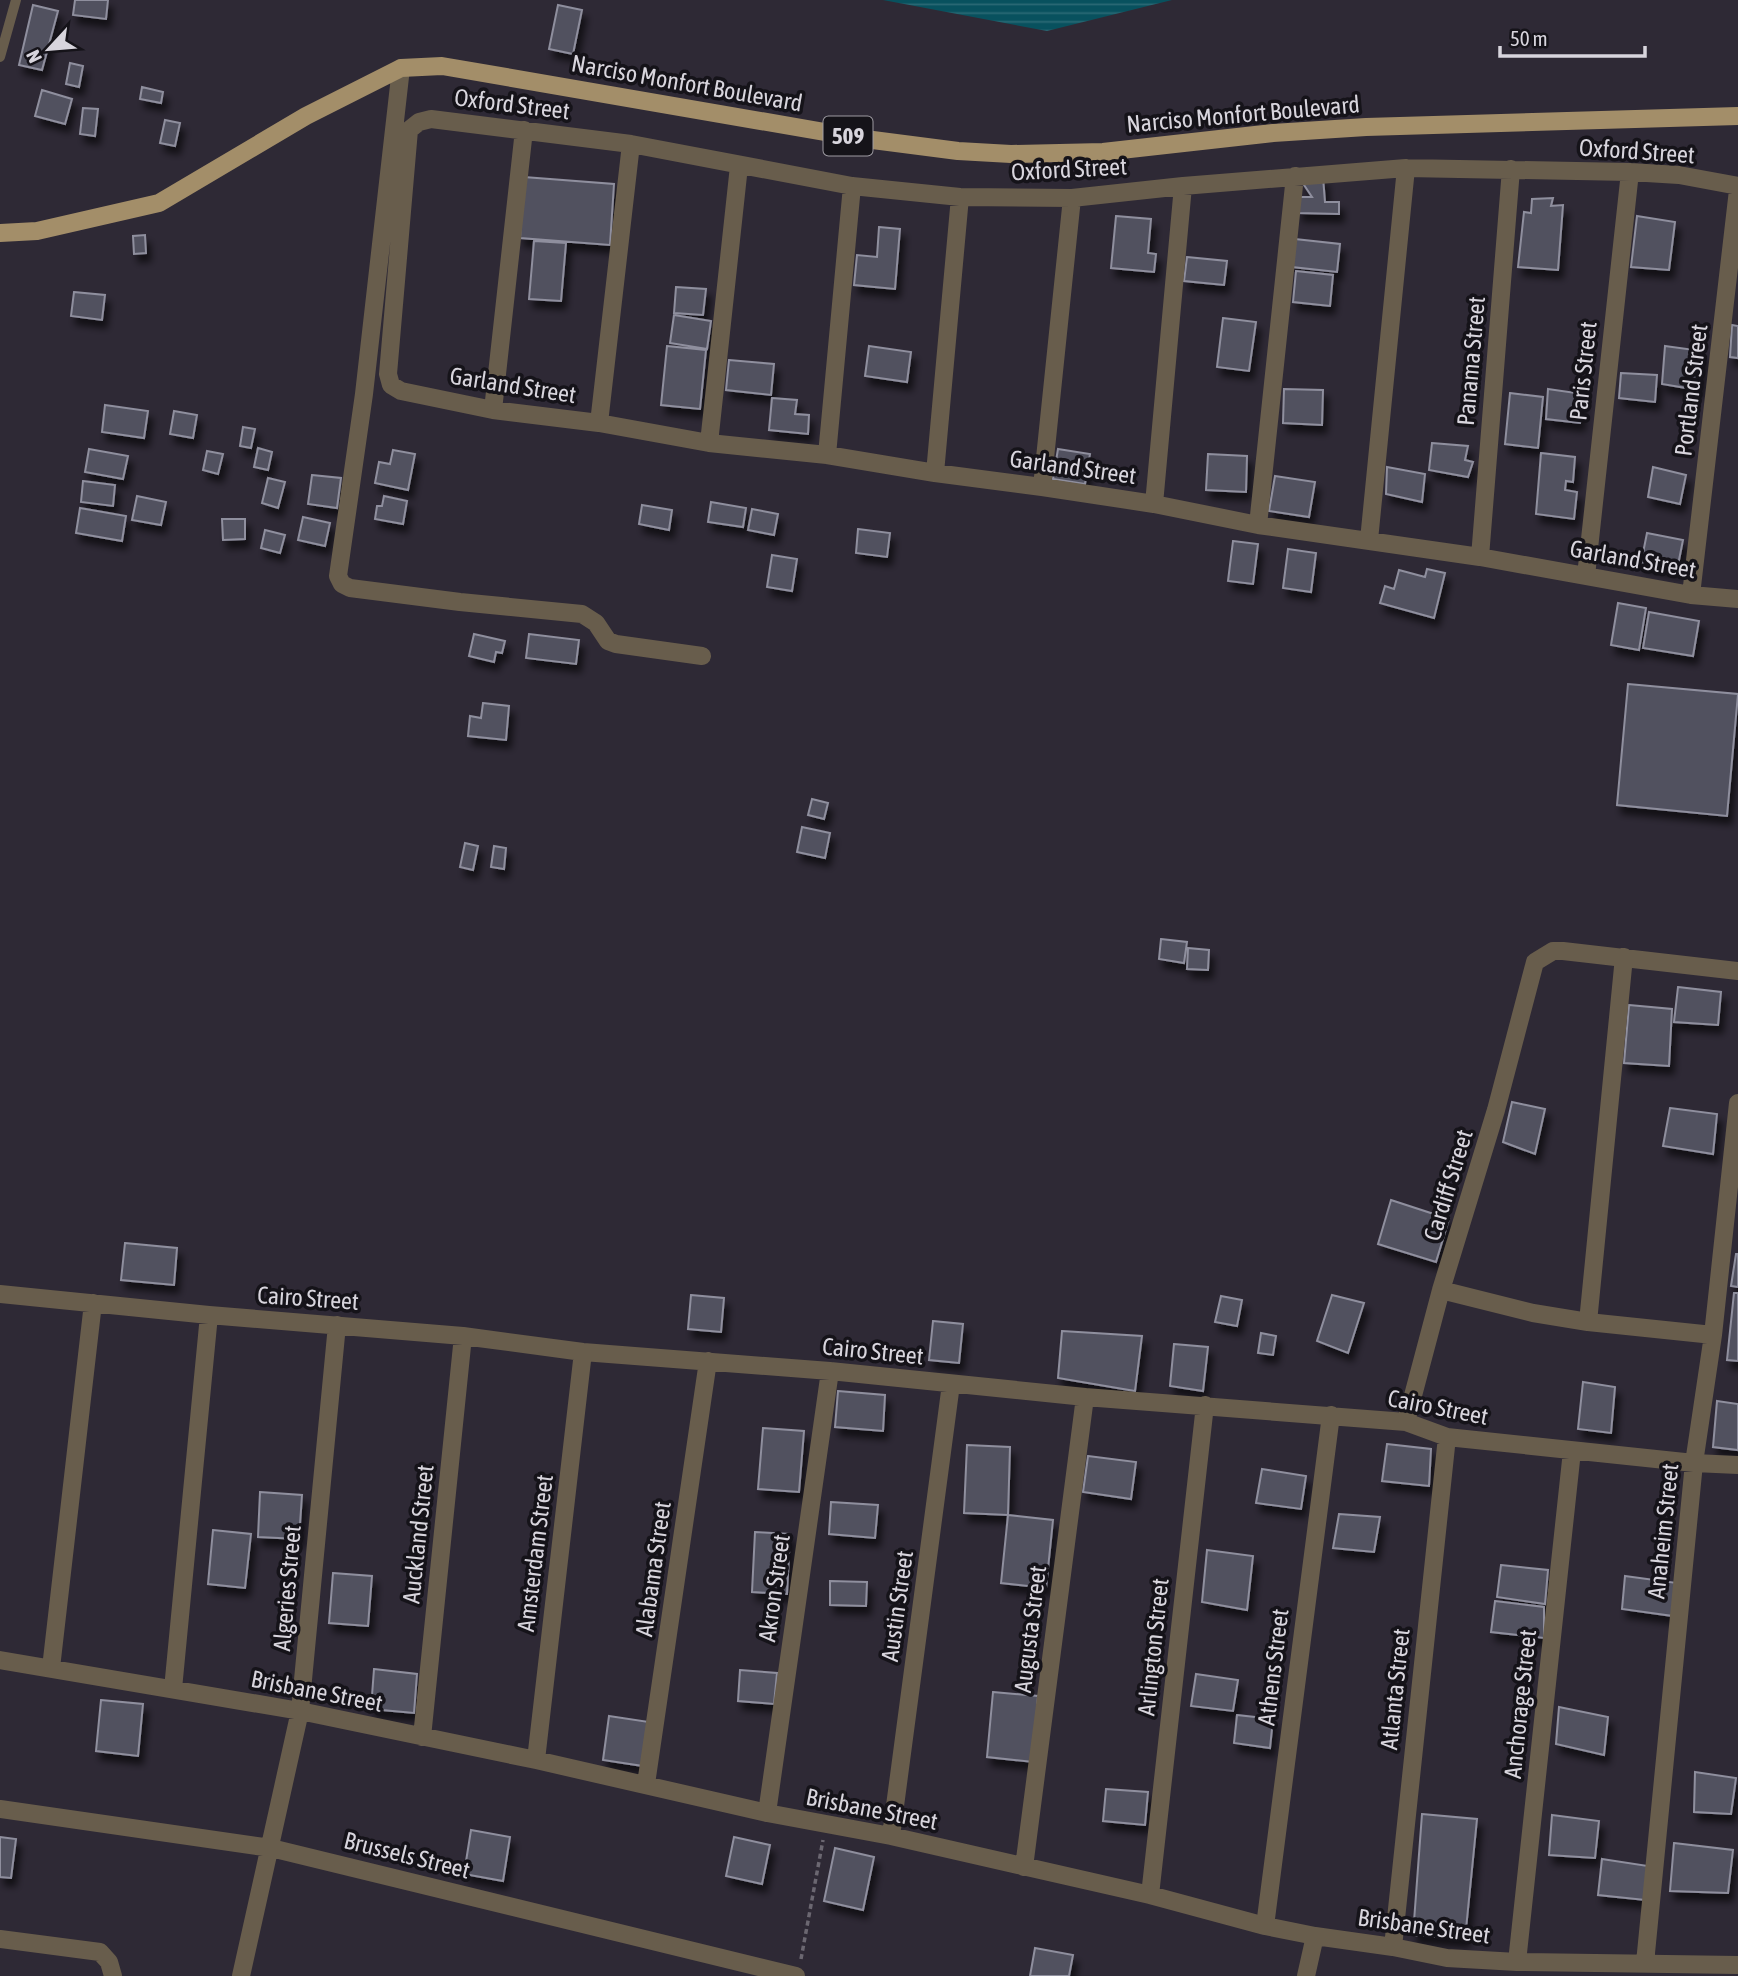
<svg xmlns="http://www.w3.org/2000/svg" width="1738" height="1976" font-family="'Asap Condensed',sans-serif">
<defs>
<pattern id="water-rules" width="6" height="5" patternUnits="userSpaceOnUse" patternTransform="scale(1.75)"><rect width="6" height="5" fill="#08515e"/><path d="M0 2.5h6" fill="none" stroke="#2b6975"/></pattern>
<filter id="shadow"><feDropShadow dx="4.5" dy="8" stdDeviation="3.5" flood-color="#0009"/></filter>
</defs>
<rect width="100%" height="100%" fill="#2e2935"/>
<path fill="url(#water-rules)" d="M883,0H1172L1047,31Z"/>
<path fill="#51515f" stroke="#8f8f9e" stroke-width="2" filter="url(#shadow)" d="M75,0H108L106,19L73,15Z
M33,5L58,11L42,70L19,65Z
M558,5L582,10L573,54L549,49Z
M70,63L83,66L79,87L66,84Z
M142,87L163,92L161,103L140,99Z
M42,90L72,99L65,124L35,116Z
M83,108L98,109L95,136L80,134Z
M165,120L180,123L175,146L160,143Z
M524,177L614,184L610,245L520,238Z
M1323,177L1325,202H1339V214L1298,213L1299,197H1312L1302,182Z
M1553,198L1551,206L1563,205L1558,270L1518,267L1524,212L1531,213L1532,199Z
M1116,216L1151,219L1148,253L1156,254L1154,272L1111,268Z
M1637,216L1675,222L1669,270L1631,267Z
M879,227L900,229L895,289L854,285L857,255L877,257Z
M145,235L146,253L134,254L133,236Z
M1295,239L1340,244L1337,272L1292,267Z
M534,241L566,243L561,301L529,299Z
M1187,257L1227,261L1224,285L1184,281Z
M1296,271L1333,275L1330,306L1293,302Z
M676,287L706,289L703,315L674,313Z
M74,292L105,295L102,320L71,316Z
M674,315L711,321L707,349L670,343Z
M1223,318L1256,322L1249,371L1217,367Z
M1732,325L1738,326V358L1730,357Z
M667,346L706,350L700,409L661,405Z
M869,346L911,352L907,382L865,376Z
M1665,346L1702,351L1698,390L1662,384Z
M729,360L774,364L771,395L726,390Z
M1621,373L1657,375L1655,402L1619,398Z
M1284,389L1323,390L1322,425L1283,423Z
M1548,389L1583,394L1580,423L1546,419Z
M1510,393L1543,397L1538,448L1505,444Z
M772,398L797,400L795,414L809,415L808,434L769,430Z
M105,405L148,411L144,438L102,432Z
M174,411L197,415L193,438L170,434Z
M243,427L255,429L251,448L240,446Z
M1432,443L1468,446L1465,460L1473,462L1468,477L1429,470Z
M258,448L272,452L268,470L254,467Z
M89,449L128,456L123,479L85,472Z
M1058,449L1090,454L1085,484L1053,479Z
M393,450L415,454L408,490L375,483L379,462L390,464Z
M207,451L223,454L218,474L203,470Z
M1541,453L1575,457L1573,482L1566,481L1565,490L1577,492L1574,519L1536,514Z
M1208,454L1247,456L1246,492L1206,490Z
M1387,467L1425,474L1422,502L1386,494Z
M1653,467L1686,475L1680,504L1648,497Z
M312,475L341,478L337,508L308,504Z
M1275,476L1315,482L1309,517L1269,511Z
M268,478L285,482L278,508L262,503Z
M83,481L115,485L113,506L81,502Z
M137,496L166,502L161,525L132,520Z
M384,496L407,501L403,524L375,519L377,506H382Z
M711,502L746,508L743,527L708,522Z
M642,505L672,510L669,530L639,524Z
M80,508L126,516L122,541L76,533Z
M752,509L778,514L774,535L748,530Z
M303,517L330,523L325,546L298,540Z
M222,519H245V539L223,540Z
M858,529L890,533L887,557L856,553Z
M265,530L285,535L280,553L261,548Z
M1647,533L1683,540L1677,570L1641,563Z
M1233,541L1258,544L1253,584L1228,581Z
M1288,549L1316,553L1311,592L1283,588Z
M772,555L797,559L792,591L767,587Z
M1427,569L1445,573L1434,618L1380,603L1385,586L1394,589L1399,570L1425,577Z
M1618,603L1646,608L1639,650L1611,645Z
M1649,612L1699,621L1693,656L1643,648Z
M474,634L505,641L502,653L496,652L494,662L469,656Z
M529,634L579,640L576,664L526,658Z
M1628,684L1738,694L1727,816L1617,805Z
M483,703L509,706L506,740L468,736L470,716L481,718Z
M812,799L828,803L824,819L808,815Z
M802,827L830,833L825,858L797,852Z
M465,843L478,846L473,870L460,867Z
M494,846L506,848L504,869L491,867Z
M1161,939L1187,942L1184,963L1159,959Z
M1188,948L1209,950L1208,970L1187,969Z
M1678,987L1721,992L1718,1025L1674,1022Z
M1629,1005L1672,1009L1669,1066L1624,1063Z
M1512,1102L1545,1109L1535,1154L1503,1142Z
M1670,1108L1717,1114L1713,1154L1663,1146Z
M1391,1200L1449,1219L1436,1262L1378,1244Z
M125,1243L177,1248L174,1285L121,1280Z
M1736,1254H1738V1287L1731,1286Z
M1734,1293H1738V1361L1727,1360Z
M691,1295L724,1298L721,1332L688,1329Z
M1332,1295L1364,1303L1348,1353L1317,1341Z
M1221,1296L1242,1300L1237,1326L1215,1322Z
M933,1321L963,1324L959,1363L929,1360Z
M1062,1331L1142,1336L1135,1391L1058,1378Z
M1261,1333L1276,1336L1273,1355L1258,1353Z
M1174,1344L1208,1347L1203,1391L1170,1386Z
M1583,1382L1615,1387L1611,1433L1578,1429Z
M838,1391L885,1395L883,1431L835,1427Z
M1717,1401L1738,1404V1450L1713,1447Z
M763,1428L804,1431L799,1492L758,1489Z
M1387,1444L1431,1449L1429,1486L1382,1481Z
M967,1445L1010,1447L1008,1515L964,1513Z
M1088,1456L1136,1462L1131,1499L1083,1492Z
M1262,1469L1306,1476L1301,1509L1256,1503Z
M260,1492L302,1495L299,1539L258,1537Z
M831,1502L878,1505L875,1538L829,1534Z
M1339,1514L1380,1517L1374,1552L1333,1548Z
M1008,1515L1053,1520L1046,1588L1001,1583Z
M213,1530L251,1534L245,1588L208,1584Z
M755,1532L790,1534L787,1594L752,1592Z
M1207,1550L1253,1556L1247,1610L1202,1602Z
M1501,1565L1548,1570L1545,1604L1497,1597Z
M333,1573L372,1576L368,1626L329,1623Z
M1625,1576L1677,1583L1673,1616L1622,1609Z
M830,1581L867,1582L866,1606L830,1605Z
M1495,1601L1544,1607V1638L1491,1632Z
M374,1669L417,1674L414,1713L371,1709Z
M740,1670L777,1673L774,1704L738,1701Z
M1196,1674L1238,1680L1233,1711L1191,1706Z
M993,1692L1038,1696L1033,1762L987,1757Z
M101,1700L143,1704L138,1756L96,1751Z
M1559,1707L1608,1717L1604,1755L1556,1744Z
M1237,1715L1273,1719L1270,1748L1234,1743Z
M609,1716L649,1722L643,1766L603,1760Z
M1695,1772L1736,1778L1731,1814L1694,1812Z
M1106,1789L1148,1792L1145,1825L1103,1821Z
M1422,1814L1477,1819L1465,1939L1413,1935Z
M1552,1815L1599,1821L1595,1858L1549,1855Z
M471,1830L510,1837L503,1881L464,1874Z
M0,1837L16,1839L11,1878L0,1877Z
M734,1837L770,1845L762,1884L726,1876Z
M1674,1843L1733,1850L1728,1893L1670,1891Z
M835,1848L874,1857L863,1910L824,1901Z
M1602,1859L1648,1866L1645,1900L1598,1895Z
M1035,1948L1073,1955L1069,1976H1030Z"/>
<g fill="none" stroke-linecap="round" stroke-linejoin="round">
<path stroke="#6b6771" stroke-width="3.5" stroke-dasharray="5 3.5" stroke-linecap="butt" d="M801,1959L823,1840"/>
<path stroke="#685d4c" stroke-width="10" d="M0,57L16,0"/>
<path stroke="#685d4c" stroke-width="18" d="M401,68L364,394L338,576L342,584L350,588L460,602L582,614L596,623L608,641L616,644L702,656
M1738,186L1679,175L1630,172L1406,168L1183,186L1072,198L960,197L852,186L631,144L431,119L419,122L409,130L388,374L391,385L401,391L493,410L599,423L709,443L827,455L935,473L1042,487L1154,504L1258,525L1480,557L1691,595L1738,599
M493,410L524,130
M599,423L631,144
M709,443L739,166
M827,455L852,186
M935,473L960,197
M1042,487L1072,198
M1154,504L1183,186
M1258,525L1295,176
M1369,540L1406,168
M1480,557L1511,169
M1586,576L1630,172
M1691,595L1738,190
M1441,1290L1533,1313L1588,1322L1713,1335
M0,1294L209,1315L463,1336L583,1352L830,1371L1085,1397L1406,1422L1447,1437L1694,1463L1738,1465
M1588,1322L1624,957
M1406,1422L1441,1290L1496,1110L1535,962L1553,951H1563L1738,971
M0,1660L300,1711L536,1760L767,1813L891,1836L1150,1895L1265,1926L1315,1936L1393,1947L1447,1958L1517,1962L1738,1965
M51,1668L93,1303
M173,1689L209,1315
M422,1737L463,1336
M536,1760L583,1352
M646,1784L708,1361
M0,1809L271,1848L796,1976
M767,1813L830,1371
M891,1836L951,1384
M1024,1867L1085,1397
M1150,1895L1205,1405
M1265,1926L1331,1415
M0,1939L100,1952L109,1962L113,1976
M1393,1947L1447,1437
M1517,1962L1572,1451
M1645,1963L1694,1463L1713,1335L1738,1103
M241,1976L300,1711L337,1325
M1306,1976L1315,1936"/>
<path stroke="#a38e69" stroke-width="18" d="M0,233L37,231L159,203L306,116L401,68L442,66L865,139L958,151L1011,154L1103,152L1273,133L1366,127L1738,116"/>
</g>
<g text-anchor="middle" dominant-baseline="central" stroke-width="7" stroke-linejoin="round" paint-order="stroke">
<rect fill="#151319" stroke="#9e9ba2" stroke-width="2" x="823.5" y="116.5" width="49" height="39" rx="5"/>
<g font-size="23" font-weight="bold" fill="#d8d5dd">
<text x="848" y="136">509</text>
</g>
<g font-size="24" fill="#d8d5dd" stroke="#151319">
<text transform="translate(687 83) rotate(10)">Narciso Monfort Boulevard</text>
<text transform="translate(512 104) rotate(7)">Oxford Street</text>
<text transform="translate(1243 114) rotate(-5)">Narciso Monfort Boulevard</text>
<text transform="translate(1637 151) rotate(4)">Oxford Street</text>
<text transform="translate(1069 169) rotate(-3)">Oxford Street</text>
<text transform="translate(1471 361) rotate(-85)">Panama Street</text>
<text transform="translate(1583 371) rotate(-84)">Paris Street</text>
<text transform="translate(513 385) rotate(9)">Garland Street</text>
<text transform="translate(1691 390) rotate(-83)">Portland Street</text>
<text transform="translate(1073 467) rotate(8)">Garland Street</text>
<text transform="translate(1633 559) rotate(10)">Garland Street</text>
<text transform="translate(1448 1185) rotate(-73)">Cardiff Street</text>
<text transform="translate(308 1298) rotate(4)">Cairo Street</text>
<text transform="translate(873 1351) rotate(6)">Cairo Street</text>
<text transform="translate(1438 1407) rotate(11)">Cairo Street</text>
<text transform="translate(1663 1531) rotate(-84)">Anaheim Street</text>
<text transform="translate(418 1534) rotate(-84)">Auckland Street</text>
<text transform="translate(535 1553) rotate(-83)">Amsterdam Street</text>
<text transform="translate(653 1569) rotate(-82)">Alabama Street</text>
<text transform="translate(287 1588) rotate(-85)">Algeries Street</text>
<text transform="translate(774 1588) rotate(-82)">Akron Street</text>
<text transform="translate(897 1606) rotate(-82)">Austin Street</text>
<text transform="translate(1030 1629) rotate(-83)">Augusta Street</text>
<text transform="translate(1153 1647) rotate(-84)">Arlington Street</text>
<text transform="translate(1273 1667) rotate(-83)">Athens Street</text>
<text transform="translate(1395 1689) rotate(-84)">Atlanta Street</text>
<text transform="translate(317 1691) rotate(11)">Brisbane Street</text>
<text transform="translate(1520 1704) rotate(-84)">Anchorage Street</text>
<text transform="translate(872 1809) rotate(11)">Brisbane Street</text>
<text transform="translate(407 1855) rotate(14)">Brussels Street</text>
<text transform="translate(1424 1926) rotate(8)">Brisbane Street</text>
</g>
</g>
<g transform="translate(49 49) rotate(244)" stroke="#151319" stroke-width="5" paint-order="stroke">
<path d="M0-5L12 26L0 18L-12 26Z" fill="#d8d5dd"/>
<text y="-10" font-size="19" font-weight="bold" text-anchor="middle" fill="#d8d5dd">N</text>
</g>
<path d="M1500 46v10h145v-10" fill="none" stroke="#d8d5dd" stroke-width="3.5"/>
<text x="1510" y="46" font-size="21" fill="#d8d5dd" stroke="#151319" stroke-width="5" paint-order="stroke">50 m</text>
</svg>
